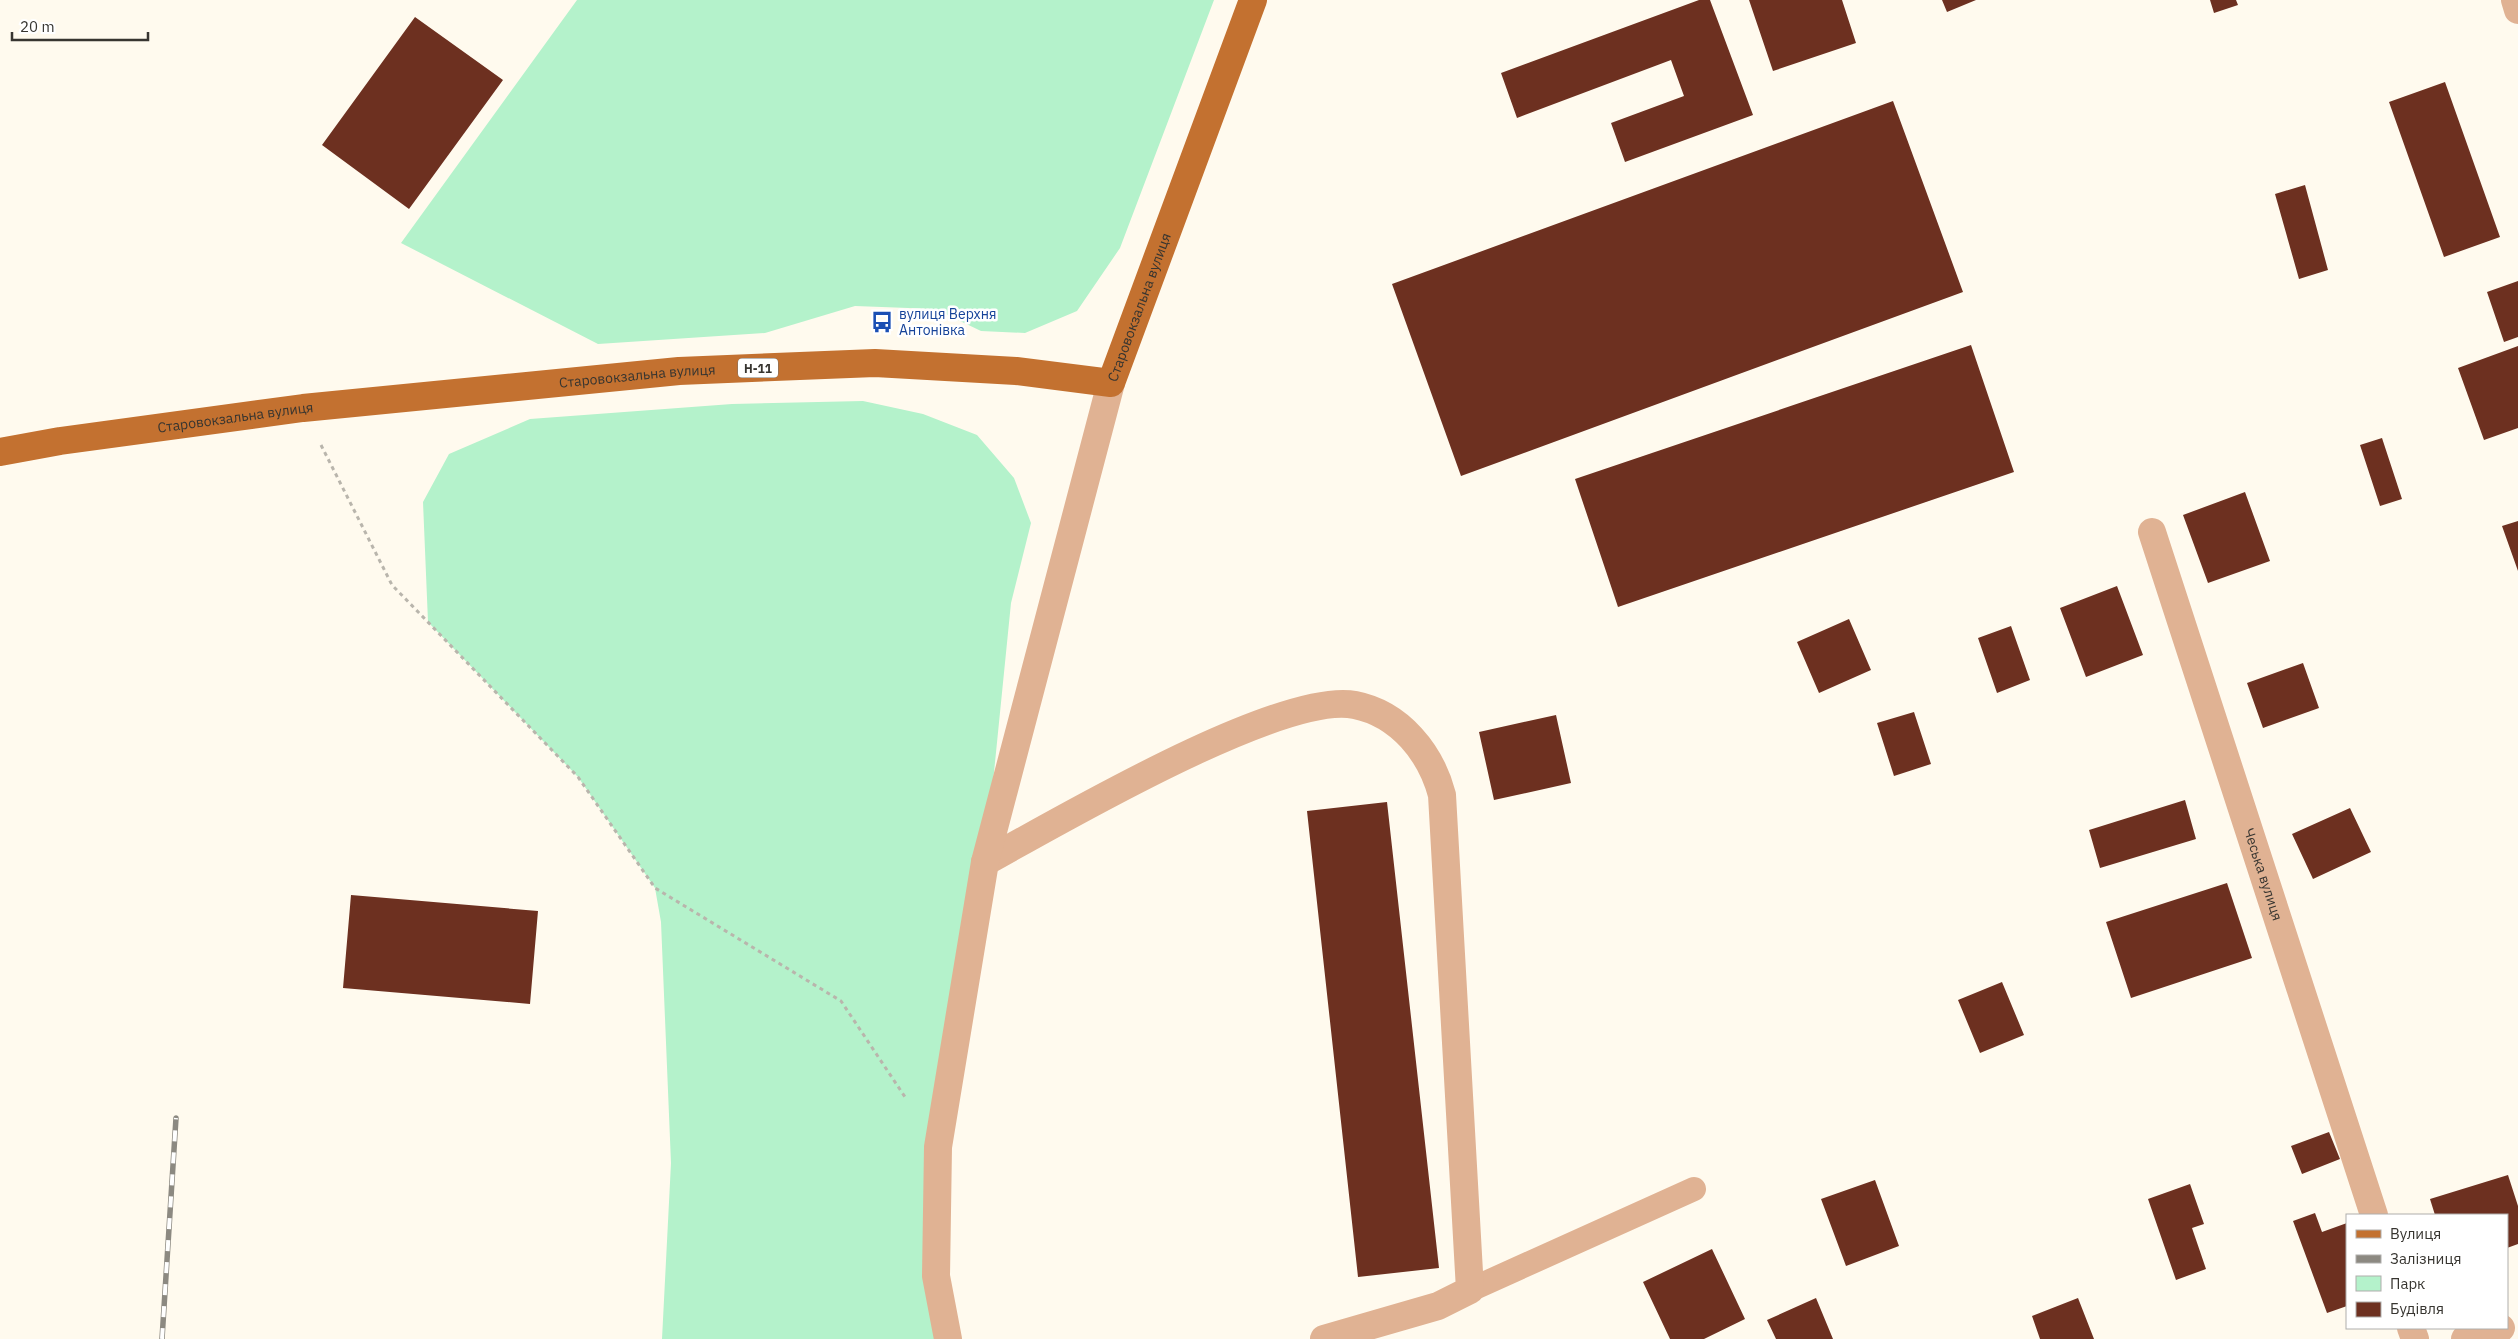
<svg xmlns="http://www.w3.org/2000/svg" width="2518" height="1339" font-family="'IBM Plex Sans',sans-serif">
<rect width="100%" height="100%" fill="#fffaee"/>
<path fill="#b4f2cb" d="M577,0H1214L1120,248L1077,311L1025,333L981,331L935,309L855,306L765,333L598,344L401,243Z
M863,401L923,414L977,435L1014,478L1031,523L1011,603L985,862L938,1147L948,1339H662L671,1163L661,922L655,888L578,777L428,622L423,502L449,454L530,419L732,404Z"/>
<path fill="#6d3020" d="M1699,0H1710L1753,115L1625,162L1611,123L1684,96L1671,60L1517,118L1501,73Z
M1749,0H1842L1856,43L1773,71Z
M1942,0H1976L1947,12Z
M2210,0H2236L2238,5L2214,13Z
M415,17L503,80L409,209L322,145Z
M2445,82L2500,237L2444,257L2389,102Z
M1893,101L1963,292L1461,476L1392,284Z
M2305,185L2328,270L2299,279L2275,194Z
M2518,281V337L2504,342L2487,292Z
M1971,345L2014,472L1618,607L1575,479Z
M2518,346V428L2484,440L2458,368Z
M2382,438L2402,499L2380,506L2360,445Z
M2245,492L2270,561L2208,583L2183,515Z
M2518,521V571L2502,526Z
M2117,586L2143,655L2086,677L2060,608Z
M1849,619L1871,670L1819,693L1797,642Z
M2011,626L2030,680L1997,693L1978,638Z
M2303,663L2319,708L2263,728L2247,683Z
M1914,712L1931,764L1894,776L1877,723Z
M1556,715L1571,783L1494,800L1479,732Z
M2185,800L2196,839L2100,868L2089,830Z
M1387,802L1439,1268L1358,1277L1307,811Z
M2350,808L2371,852L2313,879L2292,834Z
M2227,883L2252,958L2131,998L2106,922Z
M351,895L538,911L530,1004L343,988Z
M2002,982L2024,1035L1980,1053L1958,1000Z
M2329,1132L2340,1159L2302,1174L2291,1146Z
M2508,1175L2518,1206V1244L2507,1248V1215H2435L2430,1199Z
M1875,1180L1899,1246L1846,1266L1821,1199Z
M2190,1184L2204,1224L2192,1228L2206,1269L2176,1280L2148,1199Z
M2315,1213L2322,1232L2347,1223V1306L2327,1313L2293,1221Z
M1712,1249L1745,1319L1704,1339H1670L1643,1282Z
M1816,1298L1833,1339H1776L1767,1320Z
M2078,1298L2094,1339H2040L2032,1316Z"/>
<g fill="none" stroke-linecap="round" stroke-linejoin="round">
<path stroke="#b9b5ac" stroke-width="3" stroke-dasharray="4 4" stroke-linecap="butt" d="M321,445L392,585L578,777L655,888L841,1001L907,1100"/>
<path stroke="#e0b293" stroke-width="24" d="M1470,1290L1694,1189"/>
<g stroke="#e0b293" stroke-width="28">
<path d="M2515,0L2518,10"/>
<path id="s1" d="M2152,532L2374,1215"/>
<path d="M985,862C1056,823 1282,690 1355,705C1400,714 1431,753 1442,795L1470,1290L1438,1306L1324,1339"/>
<path d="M2411,1328L2415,1339"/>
<path d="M948,1339L936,1276L938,1147L985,862L1111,383"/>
<path d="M2465,1339L2501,1328"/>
</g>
<path stroke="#c37130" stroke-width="28" id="s2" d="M0,452L60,441L303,408L679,371L875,363L1016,371L1111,383L1253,0"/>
<g stroke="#8c8981" stroke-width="5.5">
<path id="rail" d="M162,1339L176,1118"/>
</g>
<use href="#rail" stroke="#fff" stroke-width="4" stroke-dasharray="11" stroke-linecap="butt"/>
</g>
<defs>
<g id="bus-bare" transform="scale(1.725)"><path d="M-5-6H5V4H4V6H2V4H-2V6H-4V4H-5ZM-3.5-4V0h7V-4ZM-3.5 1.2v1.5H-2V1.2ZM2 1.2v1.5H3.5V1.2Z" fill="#1a4fb4" stroke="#fff" stroke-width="2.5" paint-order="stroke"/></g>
</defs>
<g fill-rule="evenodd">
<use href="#bus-bare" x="882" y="322"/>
</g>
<g text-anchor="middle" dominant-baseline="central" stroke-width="5" stroke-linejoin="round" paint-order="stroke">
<rect fill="#fff" stroke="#73726e" stroke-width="1" x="738" y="358.5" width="40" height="19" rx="4"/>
<g font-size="12" font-weight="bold" fill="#373530">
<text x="758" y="368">Н-11</text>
</g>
<g font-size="14" fill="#373530" stroke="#fff">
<text stroke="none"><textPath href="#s2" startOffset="1198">Старовокзальна вулиця</textPath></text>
<text stroke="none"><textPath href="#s2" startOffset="642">Старовокзальна вулиця</textPath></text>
<text stroke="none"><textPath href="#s2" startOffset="238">Старовокзальна вулиця</textPath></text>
<text stroke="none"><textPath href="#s1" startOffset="360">Чеська вулиця</textPath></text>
</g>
<g font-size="14" fill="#164399" stroke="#fff" text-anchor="start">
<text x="899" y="314">вулиця Верхня<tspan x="899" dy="16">Антонівка</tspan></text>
</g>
</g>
<rect x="2346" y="1214" width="162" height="115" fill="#ffffff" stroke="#afaeac"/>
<rect x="2356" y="1230" width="25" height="8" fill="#c37130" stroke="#afaeac"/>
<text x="2390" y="1239" font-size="15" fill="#373530">Вулиця</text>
<rect x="2356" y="1255" width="25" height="8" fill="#8c8981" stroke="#afaeac"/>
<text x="2390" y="1264" font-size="15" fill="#373530">Залізниця</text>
<rect x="2356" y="1276" width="25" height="15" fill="#b4f2cb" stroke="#afaeac"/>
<text x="2390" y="1289" font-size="15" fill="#373530">Парк</text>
<rect x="2356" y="1302" width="25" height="15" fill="#6d3020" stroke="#afaeac"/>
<text x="2390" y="1314" font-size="15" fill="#373530">Будівля</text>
<path d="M12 32v8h136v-8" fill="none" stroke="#373530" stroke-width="2.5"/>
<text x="20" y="32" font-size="15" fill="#373530" stroke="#ffffff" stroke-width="4" paint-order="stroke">20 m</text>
</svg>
